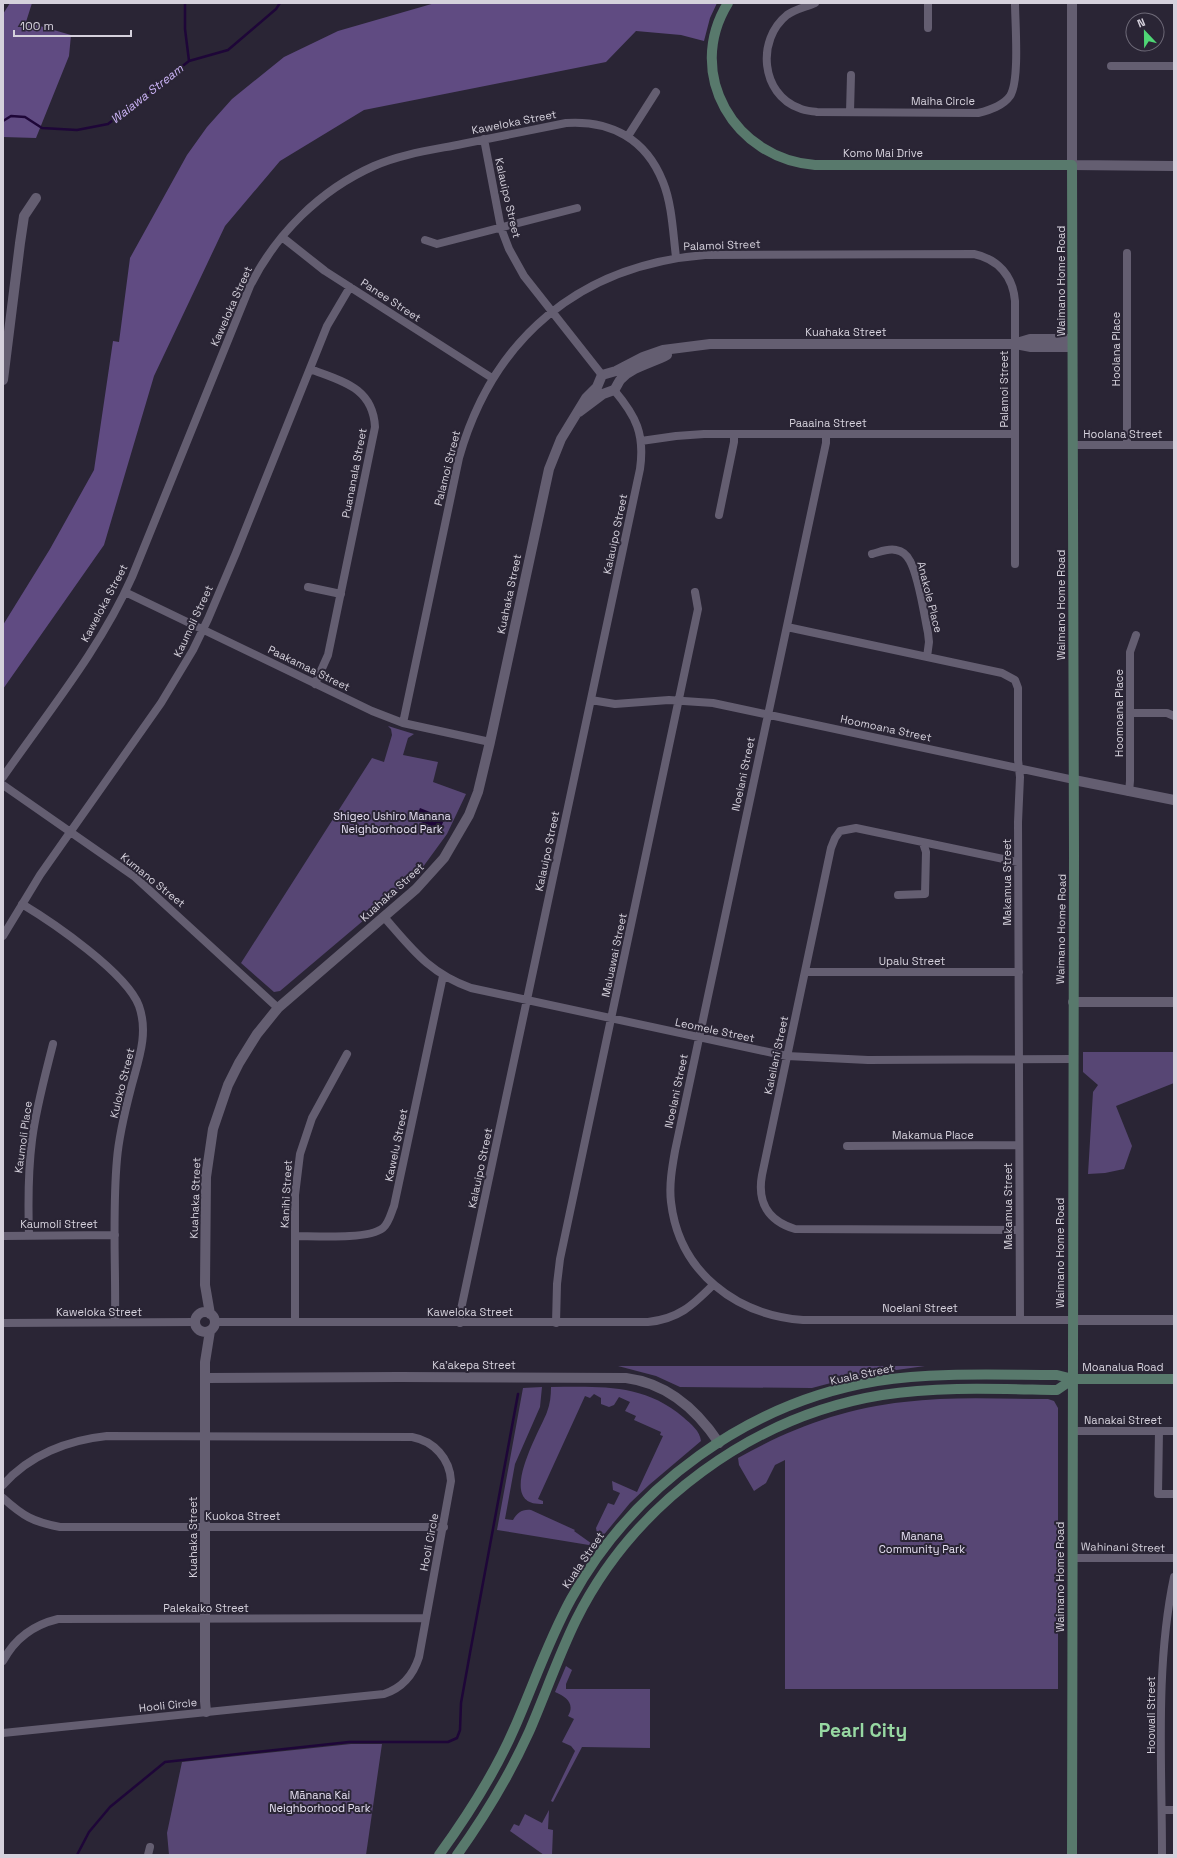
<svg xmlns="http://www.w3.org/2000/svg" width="1177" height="1858" font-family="'Space Grotesk',sans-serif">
<rect width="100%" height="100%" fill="#2a2535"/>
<path fill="#574674" d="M388,726L414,734L408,738L403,755L438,762L433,782L466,794L447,834L420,871L409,882L280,991L274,992L241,963L372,758L384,762L392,735L391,729Z
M1083,1052H1174V1083L1116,1106L1132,1146L1124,1169L1105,1173L1088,1174L1093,1092L1098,1085L1083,1072Z
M618,1366H925L861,1375L812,1388L680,1387L656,1376Z
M542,1387L540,1407L515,1464L505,1519L513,1520C517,1513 522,1509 531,1510L575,1530L574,1531L595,1546L497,1530L523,1388Z
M551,1387C599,1387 643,1383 683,1417C691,1424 700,1431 701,1441L649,1485L630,1503L602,1537L597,1533L596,1528L608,1503L614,1505L620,1493L613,1490L612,1481L637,1492L663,1436L660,1435L661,1432L634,1420L636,1416L625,1411L630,1402L619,1397L614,1405L609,1407L601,1404V1398L594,1394L590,1398L585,1396L538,1499L543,1501V1504C494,1507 540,1431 547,1412C550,1404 551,1396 551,1387Z
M1048,1399L1054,1401L1058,1408V1689H785V1460L775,1465L766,1483L754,1491L739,1465L738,1458C789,1429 845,1408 904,1402C951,1396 1000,1399 1048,1399Z
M566,1666L572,1670L566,1684V1689H650V1748L582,1747L553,1802L551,1801L575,1751L571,1746L562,1742L574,1719L568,1716C575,1704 567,1697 555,1692Z
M351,1744H382L366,1855H169L167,1833L182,1762Z
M549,1810L548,1829L553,1830L552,1855H544L510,1831L514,1824L519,1826L525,1814L542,1823Z"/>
<path fill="#604b82" d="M10,3H32L26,22L71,35L69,56L36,138L3,137V14Z
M435,3H717L710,18L704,41L681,35L636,31L606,62L364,110L280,161L225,226L154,376L104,545L3,689V625L50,549L94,470L113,341L119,342L130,258L187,155L207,127L232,99L284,57L338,31Z"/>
<path fill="#1e0638" d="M420,808L445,818L440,829L415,820Z"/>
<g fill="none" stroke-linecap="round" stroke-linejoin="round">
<path stroke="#1e0638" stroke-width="2.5" d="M189,61L228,50L276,9L280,3
M3,121L11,116L25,117L42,128L77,130L108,124L189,61L185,29V3
M77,1855L89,1832L110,1807L165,1762L349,1742H448L457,1738L460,1730L461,1703L470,1653L518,1394"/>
<path stroke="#645e71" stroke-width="8" d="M815,3C806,7 795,9 787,15C756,40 761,94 799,108C805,111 811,111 817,112L978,113C990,110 1003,106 1010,96C1020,81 1015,22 1015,3
M928,3V28
M1111,66H1174
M850,112L851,75
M628,136L656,92
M484,139L501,228L509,249L524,276L602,375
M282,237L325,271L492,378
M425,240L437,244L577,208
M1127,253V445
M310,369C341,381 373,387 375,427L328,655L315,684
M826,434V443L675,1151C672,1168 669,1185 671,1202C679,1272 736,1315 803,1320H1072
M641,441L676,436L704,434H1015
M1072,445H1174
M719,515L734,442V434
M872,554C880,552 888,548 896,550C902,551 907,555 910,561C919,577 924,614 928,633L929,642L927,657
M308,587L341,594
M125,592L372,711L403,723L490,742
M787,627L1002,673L1015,680L1018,688V760L1020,777L1018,822L1020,1319
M591,700L615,704L669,700L713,703L1074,780
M1130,713H1167L1174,716
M403,723L459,458C493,338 580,265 705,255L974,254C998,259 1013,276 1015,301V564
M3,777C48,712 100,649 132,577L250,286C276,234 320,190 374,166C401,154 432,150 462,144C496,137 531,130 566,123C611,120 646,139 663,182C672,204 673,233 676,257
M3,785L135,877L278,1008
M1129,792L1130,781V652L1136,635
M1018,862L856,828L840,831L835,838L831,848L762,1175C757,1202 768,1221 795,1229L1019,1230
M898,895L925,894L926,852L923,843
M22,904C52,922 127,973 139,1006C149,1034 138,1061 131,1088C125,1111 119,1135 117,1159C112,1213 116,1268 115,1322
M384,917C412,949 429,973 471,988L787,1056L868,1060L1073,1059
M3,936L40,875L161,703L193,650L208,619L236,553L327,326L350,287
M806,972H1019
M847,1146L1019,1145
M29,1235C28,1204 28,1172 32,1140C36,1108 45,1076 53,1044
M3,1236L115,1235
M295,1236C314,1236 368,1240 383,1228C389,1223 391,1213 394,1206L443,976
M215,1322H648C678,1319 692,1306 713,1285
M295,1322V1195L300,1154L312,1118L347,1054
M3,1323L195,1322
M460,1323V1314L640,469C645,434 636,416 614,390
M556,1323L557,1284L560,1259L698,609L695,592
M1073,1431H1174
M1159,1431L1158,1494H1174
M3,1485C29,1455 68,1440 107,1436L412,1437C434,1441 450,1459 451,1481L419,1657C413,1676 402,1688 384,1694L3,1733
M3,1498C23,1516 33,1522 60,1527H444
M1072,1558H1174
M3,1661C15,1638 33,1625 58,1619L426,1618
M1162,1810H1174
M148,1855L150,1847
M1162,1855C1162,1763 1155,1667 1174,1577"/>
<path stroke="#645e71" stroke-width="10" d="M1072,3V165L1174,166
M1017,343L1030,339H1072
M3,380L20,243L24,216L36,198
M579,412L603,394L614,390C617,387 618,382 621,379C633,366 653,363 667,355
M1074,780L1174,800
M1073,1002H1174
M195 1322a10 10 0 1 1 20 0a10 10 0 1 1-20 0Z
M210,1314L205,1285L206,1177L213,1129L228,1085L239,1063L257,1034L278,1008L416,889L444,858L469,815L478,792L490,742L549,469L561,439L586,398L597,387L602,375L616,371L643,357L663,350L710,344H1015L1031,347H1072
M1072,1320H1174
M206,1378L399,1377L626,1378C666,1383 697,1410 719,1443
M206,1712L205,1701V1362L210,1331"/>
<path stroke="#58796c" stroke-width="10" d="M728,3C684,74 735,159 815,165H1072L1074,855L1072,1855
M439,1855C468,1815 494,1775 514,1729C533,1686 548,1641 571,1599C633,1486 749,1402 877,1381C936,1372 997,1375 1057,1375L1073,1379H1174
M457,1855C485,1816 509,1776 529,1732C545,1695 558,1657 576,1620C634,1503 753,1416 882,1395C940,1386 999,1389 1057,1390L1073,1379"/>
</g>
<g text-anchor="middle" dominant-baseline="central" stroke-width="4" stroke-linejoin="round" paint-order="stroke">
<g font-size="11" fill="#d5d1dc" stroke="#2a2535">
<text x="943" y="101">Maiha Circle</text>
<text transform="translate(514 122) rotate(-11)">Kaweloka Street</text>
<text x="883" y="153">Komo Mai Drive</text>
<text transform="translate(508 198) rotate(77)">Kalauipo Street</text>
<text transform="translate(722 245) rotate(-2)">Palamoi Street</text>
<text transform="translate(1061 281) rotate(-90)">Waimano Home Road</text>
<text transform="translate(391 300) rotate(33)">Panee Street</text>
<text transform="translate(231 306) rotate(-66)">Kaweloka Street</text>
<text x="846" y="332">Kuahaka Street</text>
<text transform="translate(1116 349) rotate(-90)">Hoolana Place</text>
<text transform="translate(1004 389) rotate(-90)">Palamoi Street</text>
<text x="828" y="423">Paaaina Street</text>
<text x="1123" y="434">Hoolana Street</text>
<text transform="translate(447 468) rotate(-76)">Palamoi Street</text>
<text transform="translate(354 473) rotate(-79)">Puananala Street</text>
<text transform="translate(615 534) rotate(-78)">Kalauipo Street</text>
<text transform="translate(509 594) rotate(-78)">Kuahaka Street</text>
<text transform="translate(930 597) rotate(76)">Anakole Place</text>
<text transform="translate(104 603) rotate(-62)">Kaweloka Street</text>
<text transform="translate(1061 605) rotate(-90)">Waimano Home Road</text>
<text transform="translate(193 621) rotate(-65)">Kaumoli Street</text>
<text transform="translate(309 668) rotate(26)">Paakamaa Street</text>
<text transform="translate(1119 713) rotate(-90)">Hoomoana Place</text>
<text transform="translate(886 728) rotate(12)">Hoomoana Street</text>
<text transform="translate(743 774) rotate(-78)">Noelani Street</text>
<text transform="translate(547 851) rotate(-78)">Kalauipo Street</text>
<text transform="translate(153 880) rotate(39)">Kumano Street</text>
<text transform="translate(1007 882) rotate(-90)">Makamua Street</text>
<text transform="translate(392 892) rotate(-42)">Kuahaka Street</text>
<text transform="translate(1061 929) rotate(-89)">Waimano Home Road</text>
<text transform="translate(614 955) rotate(-78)">Maluawai Street</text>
<text x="912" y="961">Upalu Street</text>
<text transform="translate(715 1030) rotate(12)">Leomele Street</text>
<text transform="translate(776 1055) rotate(-78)">Kaleilani Street</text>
<text transform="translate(122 1083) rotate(-76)">Kuloko Street</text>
<text transform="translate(676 1091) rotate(-78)">Noelani Street</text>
<text x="933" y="1135">Makamua Place</text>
<text transform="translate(23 1137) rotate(-82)">Kaumoli Place</text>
<text transform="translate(396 1145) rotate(-78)">Kawelu Street</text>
<text transform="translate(480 1168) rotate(-78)">Kalauipo Street</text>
<text transform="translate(286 1194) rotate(-87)">Kanihi Street</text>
<text transform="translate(195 1198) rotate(-88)">Kuahaka Street</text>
<text transform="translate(1008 1206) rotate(-90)">Makamua Street</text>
<text x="59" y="1224">Kaumoli Street</text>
<text transform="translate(1060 1253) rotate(-90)">Waimano Home Road</text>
<text x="920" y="1308">Noelani Street</text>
<text x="99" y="1312">Kaweloka Street</text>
<text x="470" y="1312">Kaweloka Street</text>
<text x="474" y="1365">Ka'akepa Street</text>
<text x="1123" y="1367">Moanalua Road</text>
<text transform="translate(862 1374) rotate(-12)">Kuala Street</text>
<text x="1123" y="1420">Nanakai Street</text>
<text x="243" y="1516">Kuokoa Street</text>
<text transform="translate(193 1537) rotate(-90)">Kuahaka Street</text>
<text transform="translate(429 1542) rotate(-79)">Hooli Circle</text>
<text transform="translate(1123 1547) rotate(1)">Wahinani Street</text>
<text transform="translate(583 1560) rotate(-56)">Kuala Street</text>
<text transform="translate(1060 1577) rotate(-90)">Waimano Home Road</text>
<text x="206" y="1608">Palekaiko Street</text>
<text transform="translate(168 1705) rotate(-6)">Hooli Circle</text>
<text transform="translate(1151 1715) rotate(-90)">Hoowali Street</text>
</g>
<g font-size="11" fill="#e6e0f2" stroke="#2a2535">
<text x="392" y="816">Shigeo Ushiro Manana<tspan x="392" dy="13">Neighborhood Park</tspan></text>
<text x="922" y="1536">Manana<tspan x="922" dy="13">Community Park</tspan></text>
<text x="320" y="1795">Mānana Kai<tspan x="320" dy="13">Neighborhood Park</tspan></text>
</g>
<g font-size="12" font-style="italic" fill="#ccb4f7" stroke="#2a2535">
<text transform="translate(147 94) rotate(-38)">Waiawa Stream</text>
</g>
<g font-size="19" font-weight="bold" fill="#97d8a2" stroke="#2a2535">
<text x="863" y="1730">Pearl City</text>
</g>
</g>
<rect width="1177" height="1858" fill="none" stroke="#d5d1dc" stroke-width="8"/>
<g transform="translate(1145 32) rotate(338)"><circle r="19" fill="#2a2535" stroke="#6e6a78"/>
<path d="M0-3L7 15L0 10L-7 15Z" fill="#4fd675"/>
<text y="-6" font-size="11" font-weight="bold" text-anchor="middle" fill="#d5d1dc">N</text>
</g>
<path d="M14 30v6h117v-6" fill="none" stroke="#d5d1dc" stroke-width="2"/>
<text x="20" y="30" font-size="12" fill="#d5d1dc" stroke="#2a2535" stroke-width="3" paint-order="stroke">100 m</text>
</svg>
